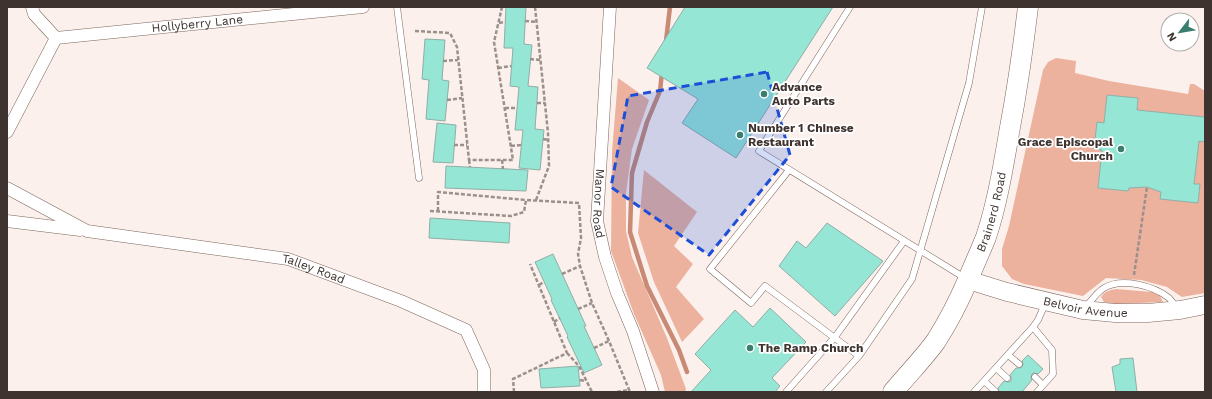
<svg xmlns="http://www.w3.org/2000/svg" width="1212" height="399" font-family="'Work Sans',sans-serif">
<rect width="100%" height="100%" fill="#fbf0ec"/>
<path fill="#ecb29e" d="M1056,58L1076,61L1075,73L1109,81L1188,94L1190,84H1194L1205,91V117L1137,110L1138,98L1107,95L1104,123H1097L1094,149L1102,150L1098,188L1128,191L1129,188L1147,187L1161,192L1160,199L1198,203L1200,184H1194L1199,141L1205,142V293L1182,297L1167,287L1141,280L1106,278L1083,296L1024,284L1012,279L1002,266V249L1009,226L1043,70L1048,62Z
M618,78L649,100L632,149L626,193V231L632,257L667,338L686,389L685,392H665L661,375L634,314L611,251L612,152Z
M644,170L697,212L674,246L693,264L676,287L704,319L682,342L654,282L638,233Z
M1116,289L1152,292L1159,294L1163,302L1115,304L1104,302L1101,297C1105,291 1110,290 1116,289Z"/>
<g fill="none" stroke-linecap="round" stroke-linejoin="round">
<path stroke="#c88a74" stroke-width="4.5" d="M666,41L670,7
M662,72L660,91L647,122L632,173L630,232L647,286L679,350L687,372"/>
</g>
<path fill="#95e6d4" stroke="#90ada6" d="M506,7H526L524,44L532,45L528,86L538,87L535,129L544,130L540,170L519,168L523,130H515L519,87L510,86L513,48H504Z
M685,7H833L736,158L682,123L698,99L647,68Z
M425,39L445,40L442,80L449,81L445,121L426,119L429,80L422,79Z
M1107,95L1138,98L1137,110L1205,117V142L1199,141L1194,184H1200L1198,203L1160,199L1161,192L1147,187L1129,188L1128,191L1098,188L1102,150L1094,149L1097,122L1104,123Z
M437,123L456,125L453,163L433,162Z
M446,166L528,170L526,191L445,188Z
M430,218L510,223L509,243L429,238Z
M827,223L883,261L835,316L779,266L797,241L806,248Z
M553,254L586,326H584L602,365L584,373L567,337L568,336L551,300L552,299L535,262Z
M770,308L806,342L772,378L780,386L775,392H691L711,370L695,354L735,310L753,327Z
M1028,355L1043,369L1038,374L1034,373L1032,374L1031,378L1032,380L1022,392H999L998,388L1004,381L1008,382L1011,381V377L1010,375L1016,368H1019L1022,367L1023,364L1022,361Z
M1133,358L1137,392H1116L1112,367L1120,364V359Z
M578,366L580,386L541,388L539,369Z"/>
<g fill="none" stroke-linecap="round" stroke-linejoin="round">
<g stroke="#7d665d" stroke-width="7">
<path id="lane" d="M397,7L419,178
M850,7L759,151L965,278
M789,170L710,269L751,303L765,286L859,356
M1085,308C1091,301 1097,292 1104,288C1122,277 1154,286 1169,298C1172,301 1174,305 1177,308
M1033,327L1052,350L1053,374L1037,392
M1008,355L1019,364
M996,368L1007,378
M1035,377L1043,385
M984,381L995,391
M786,392L835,337L904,241
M826,392L859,356L912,279L969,83L982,7
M974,392L1033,327L1038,320L1045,304"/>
</g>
<g stroke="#7d665d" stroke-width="13">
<g id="street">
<path id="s1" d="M610,7L597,221L605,257L617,293L633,331L653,392"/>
<path id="s2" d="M56,38L363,7"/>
<path d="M7,132L56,38L34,14L32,7"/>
<path id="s3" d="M7,188L87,231L288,259L401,301L466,330L484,370V392"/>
<path d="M7,221L80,230"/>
</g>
</g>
<g stroke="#7d665d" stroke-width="19">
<g id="secondary">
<path id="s4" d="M968,280L1007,292L1083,310L1115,313H1148L1180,310L1205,305"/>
</g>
</g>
<g stroke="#7d665d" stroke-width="21">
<g id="primary">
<path id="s5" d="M893,392C907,375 923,359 936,341C948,322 958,303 967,282C973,267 980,252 986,237C997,204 1003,168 1009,133C1017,91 1023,49 1028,7"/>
</g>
</g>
<path stroke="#9b908c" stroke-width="2.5" stroke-dasharray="4 2" stroke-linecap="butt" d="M535,7L548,133L549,166L536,200
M525,21L537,22
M499,23L505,22
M415,31L450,33L457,47L469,160H513L494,42L502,7
M530,59L540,60
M443,61L458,60
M498,68L511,66
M447,100L462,98
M537,103H545
M505,108H517
M543,139L548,140
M454,145H467
M511,146L521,145
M469,160L470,167
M502,160L503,169
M430,211L511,216L524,212L526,200L579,203L581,238L578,254L580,266L592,303L609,341L630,392
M438,211V192L526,200
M562,274L580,266
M1134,275L1147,187
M539,285L544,282
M578,309L592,303
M554,322L560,318
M594,348L609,341
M567,353L579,366L592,392
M580,380L586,381
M514,392L513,379L567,353L530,264
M617,392L629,390"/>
<use href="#lane" stroke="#fff" stroke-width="6"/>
<use href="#street" stroke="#fff" stroke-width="12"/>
<use href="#secondary" stroke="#fff" stroke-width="18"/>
<use href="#primary" stroke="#fff" stroke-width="20"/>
</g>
<path fill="#1d4ed8" fill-opacity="0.2" stroke="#1d4ed8" stroke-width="3" stroke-dasharray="8 5" stroke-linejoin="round" d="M767,72L790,155L709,255L611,187L628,96Z"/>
<g fill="#3a7e70" stroke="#fff" stroke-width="1.5">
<circle cx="764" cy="94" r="4"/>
<circle cx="740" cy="135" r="4"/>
<circle cx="1121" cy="149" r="4"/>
<circle cx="750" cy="348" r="4"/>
</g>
<g text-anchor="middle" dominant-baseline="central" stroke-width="3.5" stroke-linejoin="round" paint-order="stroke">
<g font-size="12" fill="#3e332f" stroke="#fff">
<text stroke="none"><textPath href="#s2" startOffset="142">Hollyberry Lane</textPath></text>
<text stroke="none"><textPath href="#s1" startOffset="197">Manor Road</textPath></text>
<text stroke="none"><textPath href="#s5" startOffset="208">Brainerd Road</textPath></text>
<text stroke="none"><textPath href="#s3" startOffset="321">Talley Road</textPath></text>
<text stroke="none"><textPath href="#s4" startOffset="121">Belvoir Avenue</textPath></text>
</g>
<g font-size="12" font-weight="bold" fill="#3e332f" stroke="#fff" text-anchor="start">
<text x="772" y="87">Advance<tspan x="772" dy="14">Auto Parts</tspan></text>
<text x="748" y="128">Number 1 Chinese<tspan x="748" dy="14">Restaurant</tspan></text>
<text x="1113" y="142" text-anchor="end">Grace Episcopal<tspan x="1113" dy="14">Church</tspan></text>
<text x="758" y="348">The Ramp Church</text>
</g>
</g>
<rect width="1212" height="399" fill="none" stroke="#3e332f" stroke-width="16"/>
<g transform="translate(1180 32) rotate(239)"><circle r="19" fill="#ffffff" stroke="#b2adac"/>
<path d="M0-3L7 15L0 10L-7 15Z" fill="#3a7e70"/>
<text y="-6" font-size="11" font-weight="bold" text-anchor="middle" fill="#3e332f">N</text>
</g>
</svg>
